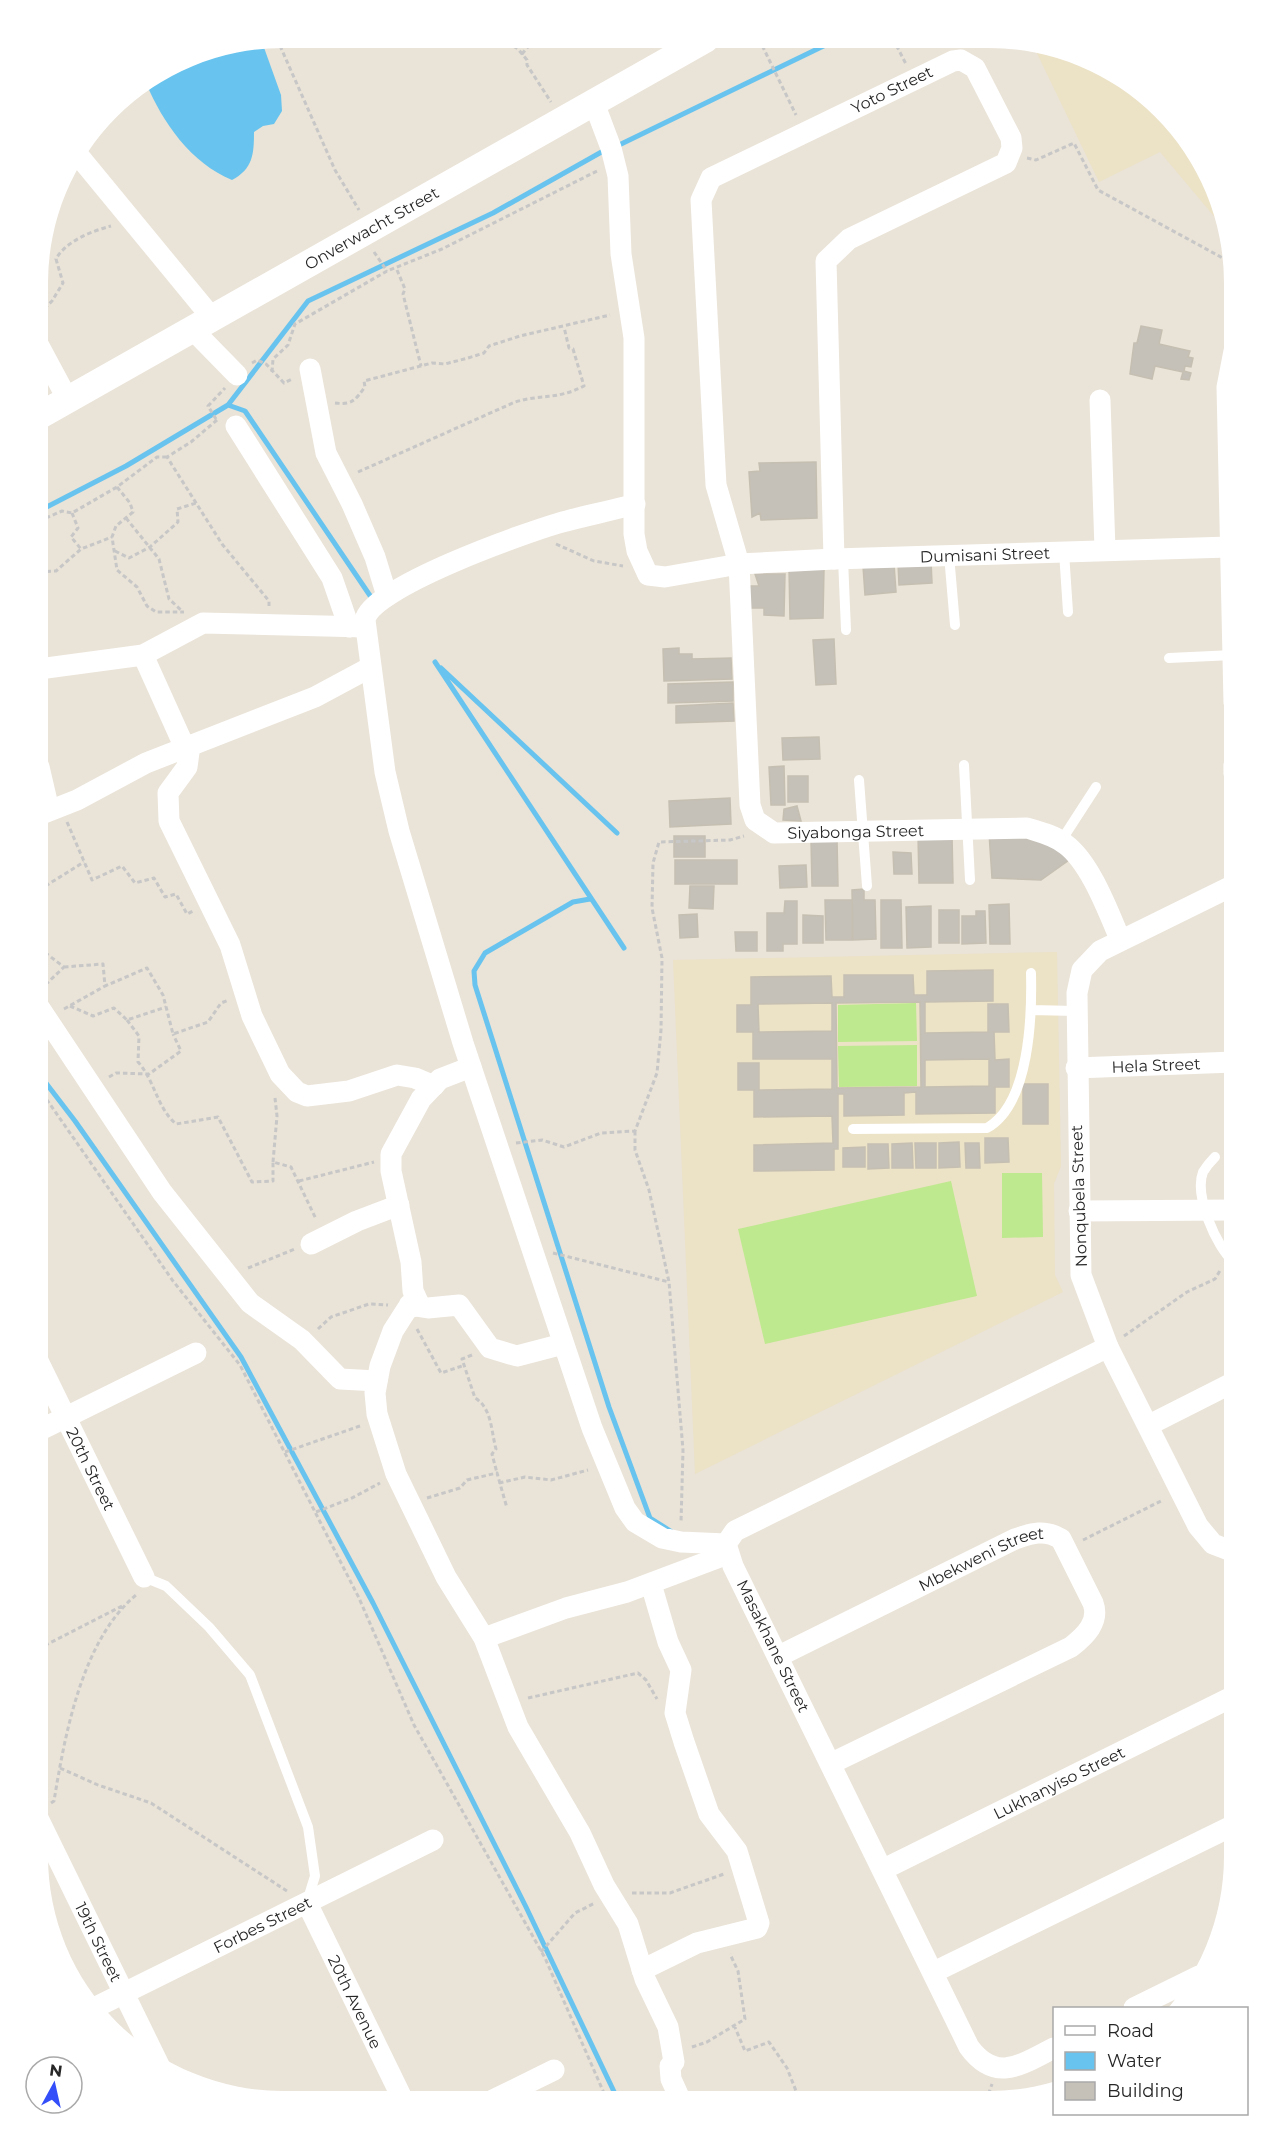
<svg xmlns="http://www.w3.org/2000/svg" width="1272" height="2139" font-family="Montserrat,sans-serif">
<rect width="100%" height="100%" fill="#eae3d7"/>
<path fill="#ece2c6" d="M1032,43L1083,56L1139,88L1184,134L1216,189L1223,227L1160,152L1099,182Z
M1057,952L1061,1166L1054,1184L1055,1275L1063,1292L695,1474L673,960Z"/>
<path fill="#bee98e" d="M916,1003L917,1041L838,1042V1005Z
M917,1045V1086L839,1087L838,1046Z
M1002,1173H1042L1043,1237L1002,1238Z
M951,1181L977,1296L765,1344L738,1229Z"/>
<path fill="#68c4ee" d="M262,42L281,95L282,111L274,124L263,126L254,132C254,154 253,169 232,180C191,163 163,123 146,83L189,56Z"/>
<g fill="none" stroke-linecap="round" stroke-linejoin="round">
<path stroke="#68c4ee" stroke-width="5" d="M617,146L838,39
M228,405L308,301L493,213L605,150
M39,511L126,466L228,405L245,411L373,600
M435,662L624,948
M441,668L617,833
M590,899L573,902L485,953L474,971L475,985L609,1407L650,1518L672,1532
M39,1074L75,1121L241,1357L373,1603L526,1907L618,2100"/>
</g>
<path fill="#c5c0b8" stroke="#c5bfb2" stroke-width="1.5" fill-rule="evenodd" d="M1141,326L1162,330L1159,344L1190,351L1188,357L1193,358L1191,367L1185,366L1184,371L1191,373L1189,380L1181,379L1183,372L1155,366L1152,379L1130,374L1134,343H1137Z
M816,462L817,518L761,520L760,513L752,517L749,472L760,471L759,463Z
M931,561L932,583L899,585L898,563Z
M894,564L896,592L865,595L863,566Z
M789,568L824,569L823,618L790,619Z
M755,574H785L784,616L764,615V608H748V586H759Z
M834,639L836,684L816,685L813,640Z
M679,648V654H692V659L731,658L732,679L664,681L663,649Z
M733,682V701L668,703V684Z
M733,703L734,721L676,723V706Z
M819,737L820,759L783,760L782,738Z
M784,766L785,805H771L769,767Z
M788,776H808V802H788Z
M730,798L731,824L670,827L669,801Z
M797,806L801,821L783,820L784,809Z
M989,833L1057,843L1072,858L1041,880L992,878Z
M918,835H952L953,883H919Z
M674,836H705V857H674Z
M837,839L838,886H812L811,840Z
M893,852L911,853L912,874H894Z
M675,860H737V884H675Z
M806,865L807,887L780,888L779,866Z
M690,886H714L713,909L689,908Z
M864,889V900H875L876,939L853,940L852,890Z
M825,900H852V940H826Z
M881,900H901L902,948H881Z
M785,901H797V944H783V951H767V913H784Z
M1009,904L1010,944H990L989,905Z
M931,906V947L907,948L906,907Z
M939,910H959V943H939Z
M976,911H985L986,943L962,944V916H976Z
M697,914L698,937L680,938L679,915Z
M803,915L823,916V943H803Z
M735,932H757V951H736Z
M993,970V1001L925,1002V1033L988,1032V1004H1008L1009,1032H994L995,1060L1009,1059V1087H995V1113L916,1114V1092L904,1093V1115L844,1116V1094H838V1149H834V1170L754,1171V1145L833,1143L832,1116L754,1117V1090H738V1063H759V1090L832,1089V1059H753V1032H737V1005H751V977L831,976L832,997H844V975H913L914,995H927V971ZM920,1002L921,1087L837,1088L836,1003ZM832,1003V1031L759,1032L758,1004ZM989,1059V1086L925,1087V1060Z
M1023,1084H1048V1124H1023Z
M985,1138H1008L1009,1162L985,1163Z
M959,1142L960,1167L939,1168V1143Z
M912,1143L913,1168H892V1144Z
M915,1143H936V1168H916Z
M965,1143H979L980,1168H966Z
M868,1144H888L889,1168L868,1169Z
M865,1147V1167H843V1148Z"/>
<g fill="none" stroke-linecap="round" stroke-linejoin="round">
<path stroke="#c7c7c7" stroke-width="3" stroke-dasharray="4.5 3" stroke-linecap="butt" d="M468,38L472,41L476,38
M501,38L518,49L527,60V65L551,102
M277,39L335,170L359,210
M759,39L796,115
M893,39L906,64
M522,54L535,38
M1027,158L1036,160L1074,143L1098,190L1230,262
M374,252L387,271
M397,270L405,289L403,294L421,366
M39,314L52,301L63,283L56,259C66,241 92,231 111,226
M252,363L257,360L266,364L284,383L292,379
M272,372L273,359L288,345L295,324L387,271L442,249L597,171
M335,403C353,405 355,400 365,387L364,381L432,363L445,364L468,358L484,353L489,346L520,336L610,315
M216,419L208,406L225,388
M217,420L191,442L167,457L222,544L269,601V606
M358,472L515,402C542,394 557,400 584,386L573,349L569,348L564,327
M117,487L130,503L133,512L116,526L112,537L117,570L137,587L147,606L156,612H184
M72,513L78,528L71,537L81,549
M126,518L159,559L169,599L181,610
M39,521L62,511L72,513L117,487L157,457H167
M556,544L594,561L623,566
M115,551L129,558L150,547L178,522L177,509L196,503
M39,572L56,571L81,549L112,537
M67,822L92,880L122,866L135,883L154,878L165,897L176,894L187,914L193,911
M39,866L45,877L41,886
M39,890L84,862
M39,948L64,967L42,988
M64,967L103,964L105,986L147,968L163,995L173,1034L208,1022L221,1003L229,1000
M70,1006L93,1016L114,1008L127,1020L166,1007
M64,1009L105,986
M127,1020L139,1036L138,1062C155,1081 157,1108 176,1124L218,1117L252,1182L273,1181V1162L291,1167L316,1219
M109,1077L116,1073L149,1074L181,1051L173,1034
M38,1087L173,1281L240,1365L359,1598L414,1725L545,1958L607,2100
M635,1131V1150L649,1190L669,1282L683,1450L681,1522
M516,1143L542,1140L564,1147L601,1133L635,1131L657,1073L661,1030L662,958L652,908L653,863L659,842L730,840L744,836
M273,1162L277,1116L275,1098
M299,1181L374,1162
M553,1253L669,1282
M248,1268L295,1249
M318,1329L331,1317L369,1304L388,1305
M417,1329L441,1373L465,1365
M1124,1336L1187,1292L1215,1279L1221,1269
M472,1355L462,1359L475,1398C492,1408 491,1431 496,1449L492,1454L497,1473
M285,1452L360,1426
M499,1483L525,1477L551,1480L588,1470
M427,1498L460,1488L467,1480L497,1473L507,1508
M316,1512L352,1498L380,1483
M1083,1540L1163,1500
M38,1649L122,1606
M528,1698L638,1673L646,1680L657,1699
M60,1768L98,1785L151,1803L287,1891
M51,1803L54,1801C65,1734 82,1640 136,1595
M632,1893H670L724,1874
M541,1952L575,1913L595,1903
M734,2025L745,2051L769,2042L787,2068L800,2101
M692,2047L707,2042L745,2019L738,1971L730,1954
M986,2101L992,2084"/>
<path stroke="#fff" stroke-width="10" d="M1064,552L1068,612
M949,555L955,625
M843,559L846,630
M1169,658L1233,655
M964,765L970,880
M859,780L867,886
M1061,841L1096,787
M1031,1010L1076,1011
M853,1129L987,1128C1030,1104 1032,1015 1031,973
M1215,1157C1210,1162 1206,1167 1203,1172C1194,1195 1216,1247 1234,1262
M144,1577L166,1586L209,1627L250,1675L308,1827L315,1876L307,1902"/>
<g stroke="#fff" stroke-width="21">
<path id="s1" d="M594,103L611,148L618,176L621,254L634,338V534L637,551L648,575L665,577L739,564L834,559L1229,547"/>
<path d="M78,155L213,319"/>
<path d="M193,330L237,375"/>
<path d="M39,346L68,400"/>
<path d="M310,369L326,453L352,504L375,557L387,596"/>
<path d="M1100,400L1105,550"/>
<path d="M236,426L332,578L349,627"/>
<path d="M635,504C610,511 584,516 559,523C525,533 371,587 365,620L385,772L399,831L463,1043L592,1428L625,1508L635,1522L662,1538L681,1542L726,1544"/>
<path id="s2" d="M834,559L826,261L849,239L1006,163L1012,148L1011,138L975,68L961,60L953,61L711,178L701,200L716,485L739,564L750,805L755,820L774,833L1027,828C1040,832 1054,835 1065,844C1090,862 1108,911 1120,939"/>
<path d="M143,655L185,748"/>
<path d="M39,669L143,655L203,623L365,627"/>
<path d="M1234,703L1227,387L1234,351"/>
<path d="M190,745L187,767L168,793L169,821L230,945L252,1016L280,1074L297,1092L307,1096L349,1091L397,1075L415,1078L434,1086"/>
<path d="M39,767L49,810"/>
<path d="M1234,774V765"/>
<path d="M39,815L77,800L146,763L315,697L369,668"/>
<path d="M39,1007L162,1192L250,1303L302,1340L340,1379L377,1381"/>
<path d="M471,1067L440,1079L421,1099L391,1154V1171L411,1262L413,1291L419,1304L407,1309L393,1331L380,1366L375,1393L377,1414L396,1474L446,1577L484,1638L518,1727L580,1833L604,1885L628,1924L645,1979L668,2027L674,2062L670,2066L671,2079L681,2101"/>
<path id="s3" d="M1076,1068L1234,1062"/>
<path d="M1079,1211L1234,1210"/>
<path d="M311,1244L357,1221L399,1205"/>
<path d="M409,1305L428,1308L459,1305L490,1348L517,1356L563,1344"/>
<path id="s4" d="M38,1361L144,1577"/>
<path d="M1149,1425L1234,1382"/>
<path d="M38,1431L196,1353"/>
<path d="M1234,1552L1213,1544L1198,1526L1108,1347L1081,1275L1077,993L1082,970L1100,951L1234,885"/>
<path d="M484,1638L566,1608L627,1592L728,1554"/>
<path id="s5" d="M779,1656L1015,1539C1032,1533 1045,1529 1061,1539L1093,1603C1100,1622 1085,1636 1071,1647L832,1763"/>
<path id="s6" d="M38,1818L159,2065"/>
<path id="s7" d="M884,1869L1234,1696"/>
<path id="s8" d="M307,1903L403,2100"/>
<path d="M642,1970L697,1943L757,1928L759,1923L737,1851L709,1814L684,1742L675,1713L681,1670L668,1642L651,1584"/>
<path d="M934,1972L1234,1825"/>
<path d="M1134,2008L1199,1976"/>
<path id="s9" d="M92,2009L433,1840"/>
<path d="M1054,2048C1022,2064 996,2084 969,2047L733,1566L726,1544L735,1531L1108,1347"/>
<path d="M493,2100L554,2070"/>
</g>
<path stroke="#fff" stroke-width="27" id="s10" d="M39,416L706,39"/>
</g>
<g text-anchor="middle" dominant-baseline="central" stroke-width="5" stroke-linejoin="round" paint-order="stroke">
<g font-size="16" fill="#272727" stroke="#fff">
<text transform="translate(892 90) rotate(-26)">Yoto Street</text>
<text stroke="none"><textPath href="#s10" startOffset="382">Onverwacht Street</textPath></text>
<text stroke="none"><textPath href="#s1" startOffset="818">Dumisani Street</textPath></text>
<text stroke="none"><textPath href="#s2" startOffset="1656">Siyabonga Street</textPath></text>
<text stroke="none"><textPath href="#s3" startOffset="80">Hela Street</textPath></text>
<text transform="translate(1079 1196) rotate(-92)">Nonqubela Street</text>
<text stroke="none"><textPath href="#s4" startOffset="120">20th Street</textPath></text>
<text stroke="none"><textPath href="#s5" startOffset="225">Mbekweni Street</textPath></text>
<text transform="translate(773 1646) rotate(64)">Masakhane Street</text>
<text stroke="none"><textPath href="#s7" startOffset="195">Lukhanyiso Street</textPath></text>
<text stroke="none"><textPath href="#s9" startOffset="190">Forbes Street</textPath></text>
<text stroke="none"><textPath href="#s6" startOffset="138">19th Street</textPath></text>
<text stroke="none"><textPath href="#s8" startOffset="110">20th Avenue</textPath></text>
</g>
</g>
<path d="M0 0H1272V2139H0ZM283 48H989A235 235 0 0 1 1224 283V1856A235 235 0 0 1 989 2091H283A235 235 0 0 1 48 1856V283A235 235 0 0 1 283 48Z" fill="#fff" fill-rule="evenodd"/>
<rect x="1053" y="2007" width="195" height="108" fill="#ffffff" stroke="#a9a9a9" stroke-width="1.5"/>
<rect x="1065" y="2026" width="30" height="9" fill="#ffffff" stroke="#a9a9a9" stroke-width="1.5"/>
<text x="1107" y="2037" font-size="18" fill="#272727">Road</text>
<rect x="1065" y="2052" width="30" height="18" fill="#68c4ee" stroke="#a9a9a9" stroke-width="1.5"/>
<text x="1107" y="2067" font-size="18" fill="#272727">Water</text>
<rect x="1065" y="2082" width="30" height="18" fill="#c5c0b8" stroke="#a9a9a9" stroke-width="1.5"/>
<text x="1107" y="2097" font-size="18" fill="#272727">Building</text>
<g transform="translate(54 2085) rotate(8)"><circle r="28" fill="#ffffff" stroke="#a9a9a9" stroke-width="1.5"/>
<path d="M0-4.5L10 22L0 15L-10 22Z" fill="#344ffa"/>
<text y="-9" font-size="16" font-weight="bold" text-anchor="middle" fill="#272727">N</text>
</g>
</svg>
